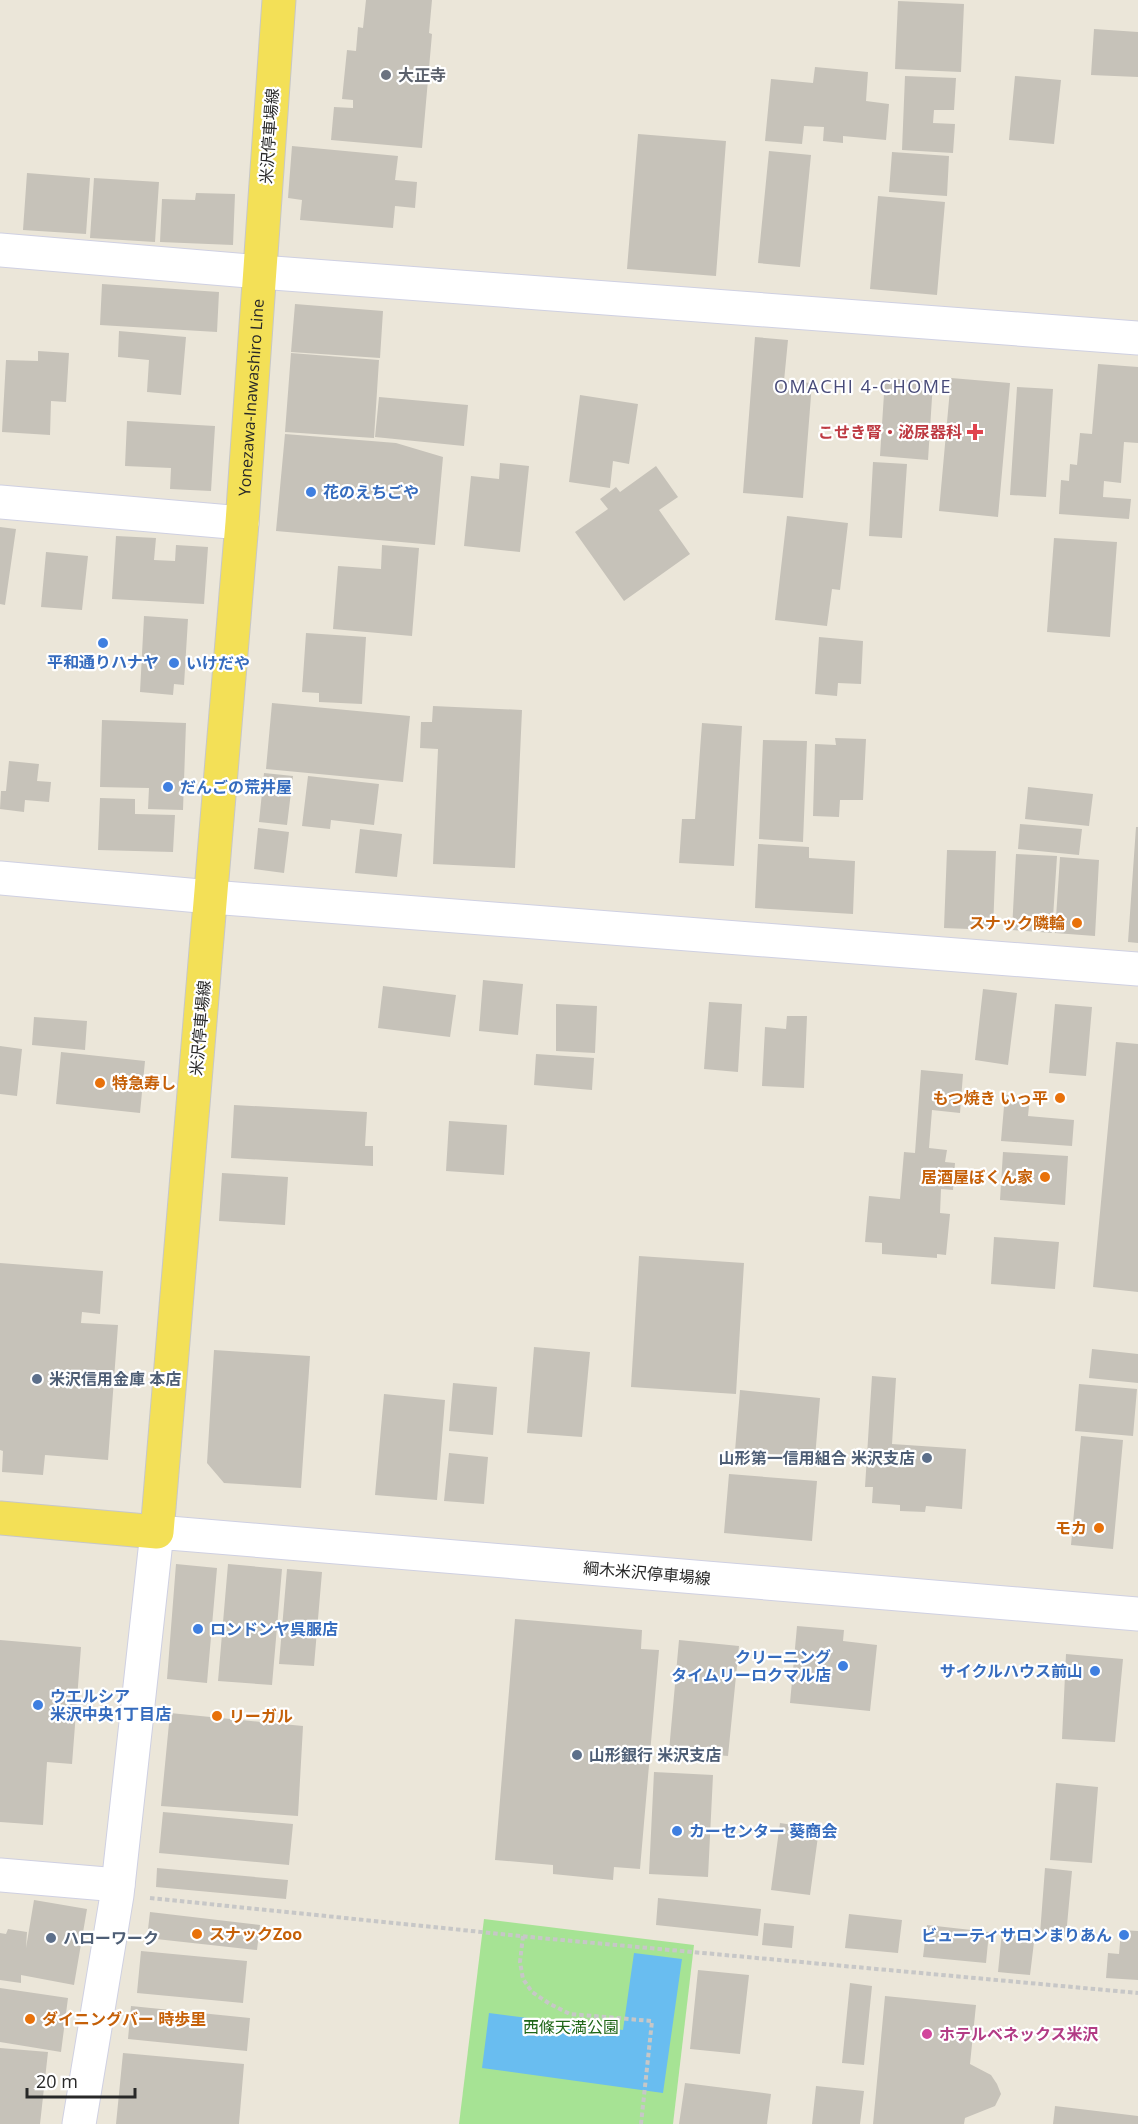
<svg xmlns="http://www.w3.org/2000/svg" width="1138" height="2124" font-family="'Open Sans','Noto Sans JP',sans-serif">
<rect width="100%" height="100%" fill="#ebe6d9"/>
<path fill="#a6e394" d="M484,1919L694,1945L673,2124H459Z"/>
<path fill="#69bdf0" d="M634,1953L682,1959L663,2093L482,2068L489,2013L623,2030Z"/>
<path fill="#c6c2b9" d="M366,0H432L429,33L432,34L422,148L331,140L334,107L353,108V100L342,99L347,50L356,51L358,27L363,28Z
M898,1L964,4L961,72L895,69Z
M1094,29L1138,32V77L1091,75Z
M815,67L868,72L866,101L889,104L886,140L843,136V143L823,141L824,127L804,126L802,144L765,141L771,79L813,83Z
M905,76L956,78L954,110H934L933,123L955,124L953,153L902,150Z
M1015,76L1061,80L1054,144L1009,140Z
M638,134L726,141L716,276L627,269Z
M292,146L398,156L395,180L417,182L415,208L395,206L393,228L300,220L302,200L288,198Z
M769,151L811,155L800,267L758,263Z
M892,152L949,156L947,196L889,192Z
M27,173L90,178L86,234L23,230Z
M94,178L159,182L155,242L90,238Z
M196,193L235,194L233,245L160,242L162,199L195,200Z
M878,196L945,202L937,295L870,289Z
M102,284L219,292L217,332L100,325Z
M295,304L383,311L380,358L291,352Z
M119,331L186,337L181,395L147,392L149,360L118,357Z
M755,337L788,340L784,381L812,383L803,498L743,493Z
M38,351L69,353L66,402L51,401L50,435L2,432L6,360L38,361Z
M291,353L379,360L374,438L285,432Z
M1098,364L1138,367V443L1124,442L1121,483L1104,481L1103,497L1131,499L1129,519L1059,514L1061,480L1069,481L1070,464L1077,465L1080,433L1092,434Z
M885,378L933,382L928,460L880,456Z
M951,378L1010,383L998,517L939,511Z
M1017,387L1053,389L1046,497L1010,495Z
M580,395L638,404L629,464L613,461L610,488L569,482Z
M379,397L468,405L464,446L375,437Z
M127,421L215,426L211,491L170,489L171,468L125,466Z
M285,434L396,443L443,457L435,545L276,531Z
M873,462L907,464L902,538L869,536Z
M500,463L529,466L520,552L464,546L471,476L499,479Z
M656,466L678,497L659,510L690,554L624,601L575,532L608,509L600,499L616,487L620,492Z
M787,516L848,523L840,590L832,589L827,626L775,620Z
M0,527L16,529L5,605L0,604Z
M116,536L156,538L154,560L175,561L176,545L208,547L204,604L112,599Z
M1054,538L1117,542L1110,637L1047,632Z
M382,545L419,548L412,636L333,629L338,566L381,569Z
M46,552L88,556L82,610L41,607Z
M144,616L188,619L184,685L174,684L173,695L140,692Z
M306,633L366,637L362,704L319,702V693L302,692Z
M819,637L863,641L861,684L838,683L837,696L815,694Z
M272,703L410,716L403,782L266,769Z
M433,706L522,710L515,868L433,864L438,749L420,748L421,722H432Z
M102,720L186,723L183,810L148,809L149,788L100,787Z
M702,723L742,726L734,866L679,863L682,819H695Z
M835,738L866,739L863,800H840L839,817L813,816L815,744L836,745Z
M763,740L807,741L803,842L759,839Z
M9,761L39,764L37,781L51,782L49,802L25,800L24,812L0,809L1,791H6Z
M264,773L293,776L287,825L259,822Z
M308,776L379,784L374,825L331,820L330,829L302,826Z
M1028,787L1093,794L1089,826L1025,819Z
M100,798L135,799V814L175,815L173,852L98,850Z
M1020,824L1082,829L1079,855L1018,849Z
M1136,827H1138V943L1128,942Z
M258,828L289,832L284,873L254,869Z
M360,829L402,834L397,877L355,873Z
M758,844L809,847V858L855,861L853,914L755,908Z
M947,850L996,851L993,930L944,928Z
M1016,854L1057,856L1052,933L1012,930Z
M1060,857L1099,860L1095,936L1055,933Z
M483,980L523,984L518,1035L479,1031Z
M383,986L456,995L450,1037L378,1028Z
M983,989L1017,993L1008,1065L975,1060Z
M709,1002L742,1004L738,1072L704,1069Z
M556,1004L597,1006L595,1053L556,1051Z
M1055,1004L1092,1007L1086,1076L1049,1073Z
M787,1016H807L804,1088L762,1086L765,1027L786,1029Z
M34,1017L87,1021L85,1050L32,1045Z
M1116,1042L1138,1044V1292L1093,1287Z
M0,1046L22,1049L17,1096L0,1094Z
M61,1052L145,1061L140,1113L56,1104Z
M536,1054L594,1058L592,1090L534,1085Z
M921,1070L963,1074L960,1113L932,1110L929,1148L947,1150L945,1162L955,1163L953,1190L941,1189L940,1213L950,1214L946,1255L937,1254V1258L882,1254V1243L865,1242L869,1196L900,1199L904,1152L915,1153Z
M1005,1095L1030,1096L1028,1116L1074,1120L1072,1146L1001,1141Z
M234,1105L367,1112L365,1146H373V1166L231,1158Z
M449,1121L507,1125L504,1175L446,1171Z
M1003,1152L1068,1156L1065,1205L1000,1200Z
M222,1173L288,1177L285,1225L219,1221Z
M994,1237L1059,1242L1055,1289L991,1284Z
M639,1256L744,1263L736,1394L631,1387Z
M0,1263L103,1271L100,1314L82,1312L81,1323L118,1325L108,1460L45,1455L43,1475L2,1472L3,1451L0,1450Z
M534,1347L590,1352L582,1437L527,1433Z
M1092,1349L1138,1354V1383L1089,1378Z
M214,1350L310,1356L301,1488L224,1483L207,1463Z
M872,1376L896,1378L892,1444L966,1449L962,1509L926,1506L925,1512L900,1511V1505L872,1503L873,1487H865Z
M453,1383L497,1387L493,1435L449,1431Z
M1079,1384L1137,1389L1133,1436L1075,1431Z
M740,1390L820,1398L815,1458L735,1451Z
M384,1394L445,1400L437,1500L375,1495Z
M1081,1436L1123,1440L1113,1549L1071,1545Z
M449,1453L488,1457L484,1504L444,1501Z
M729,1474L817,1481L812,1541L724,1533Z
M176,1564L217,1568L207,1683L167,1679Z
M228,1564L282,1569L272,1685L218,1681Z
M287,1569L322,1572L314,1666L279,1664Z
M515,1619L642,1630L641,1649L659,1650L640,1869L614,1867L613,1880L553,1874V1865L495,1860Z
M797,1626L844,1630L843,1641L877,1645L870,1711L790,1703Z
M0,1640L81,1647L72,1764L47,1762L43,1825L0,1822Z
M679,1640L739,1646L728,1756L669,1751Z
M1066,1654L1123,1659L1115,1742L1062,1739Z
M170,1713L303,1726L298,1816L161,1806Z
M654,1772L713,1775L708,1877L649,1874Z
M1056,1783L1098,1787L1092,1863L1050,1860Z
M163,1812L293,1824L289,1865L159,1853Z
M780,1823L819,1829L810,1895L771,1890Z
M157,1868L288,1880L286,1899L156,1887Z
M1045,1868L1072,1871L1066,1936L1040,1934Z
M658,1898L761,1909L758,1936L656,1925Z
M34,1900L87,1909L74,1985L21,1975V1983L0,1980V1933L6,1934L8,1929L27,1932L26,1948Z
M150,1912L260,1925L257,1950L147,1938Z
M849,1914L902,1920L898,1953L845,1948Z
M764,1923L794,1926L792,1948L762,1945Z
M927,1925L989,1932L986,1963L923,1957Z
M1121,1930L1138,1931V1980L1106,1978L1108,1953L1119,1954Z
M1002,1931L1035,1934L1030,1975L998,1972Z
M141,1951L247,1961L243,2003L137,1993Z
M698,1970L749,1975L740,2054L690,2049Z
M850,1983L872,1986L864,2065L842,2063Z
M0,1988L68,1998L61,2052L0,2042Z
M885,1996L976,2005L970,2064L991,2075L997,2084L1001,2094L995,2106L965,2118L964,2124H873Z
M131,2006L250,2018L247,2051L128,2039Z
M0,2048L48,2052L40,2124H0Z
M123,2053L244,2064L239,2124H116Z
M685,2083L771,2094L767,2124H679Z
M816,2086L864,2091L860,2124H812Z
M1055,2106L1138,2116V2124H1053Z"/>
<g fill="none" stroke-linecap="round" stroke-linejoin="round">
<g stroke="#cfd0e2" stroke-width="35">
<path id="street" d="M0,1875L118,1885"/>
</g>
<g stroke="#cfd0e2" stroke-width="35">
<path id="secondary" d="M0,250L260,272L1138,338
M0,502L242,523
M0,878L211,897L1138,969
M79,2124L117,1895L157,1532L1138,1614"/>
</g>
<g stroke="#c7c7c7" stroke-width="35">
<g id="primary">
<path id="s1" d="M0,1518L157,1532L242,523L279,0"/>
</g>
</g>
<path stroke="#c7c7c7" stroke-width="4" stroke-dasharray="4.5 3" stroke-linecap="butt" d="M150,1898L540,1938L1138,1993
M523,1936L520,1962L523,1979L532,1992L550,2004L570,2014L652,2021L641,2124"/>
<use href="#street" stroke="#fff" stroke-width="33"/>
<use href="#secondary" stroke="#fff" stroke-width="33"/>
<use href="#primary" stroke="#f3e057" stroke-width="33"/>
</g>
<circle fill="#6b7280" stroke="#fff" stroke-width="2" cx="386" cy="75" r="6"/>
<path fill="#e0444e" stroke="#fff" stroke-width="2" d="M972 423h6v6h6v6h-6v6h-6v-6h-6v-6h6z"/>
<g fill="#3f7fe0" stroke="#fff" stroke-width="2">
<circle cx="311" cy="492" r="6"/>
<circle cx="103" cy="643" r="6"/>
<circle cx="174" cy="663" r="6"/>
<circle cx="168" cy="787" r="6"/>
<circle cx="198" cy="1629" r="6"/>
<circle cx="843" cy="1666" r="6"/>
<circle cx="1095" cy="1671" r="6"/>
<circle cx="38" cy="1705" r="6"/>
<circle cx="677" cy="1831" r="6"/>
<circle cx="1124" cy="1935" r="6"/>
</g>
<g fill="#e8710a" stroke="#fff" stroke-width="2">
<circle cx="1077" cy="923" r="6"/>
<circle cx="100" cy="1083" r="6"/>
<circle cx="1060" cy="1098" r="6"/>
<circle cx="1045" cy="1177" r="6"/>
<circle cx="1099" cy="1528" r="6"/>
<circle cx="217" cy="1716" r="6"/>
<circle cx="197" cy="1934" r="6"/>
<circle cx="30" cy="2019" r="6"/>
</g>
<g fill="#5c6f8a" stroke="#fff" stroke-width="2">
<circle cx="37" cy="1379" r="6"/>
<circle cx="927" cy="1458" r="6"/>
<circle cx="577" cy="1755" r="6"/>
<circle cx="51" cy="1938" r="6"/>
</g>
<circle fill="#d1479c" stroke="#fff" stroke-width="2" cx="927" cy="2034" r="6"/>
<g text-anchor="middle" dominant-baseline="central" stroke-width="4.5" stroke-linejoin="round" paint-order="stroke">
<g font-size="16" font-weight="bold" fill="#5b616d" stroke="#fff" text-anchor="start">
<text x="398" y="75">大正寺</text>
</g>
<g font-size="16" fill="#282828" stroke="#fff">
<text transform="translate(269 136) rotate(-86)">米沢停車場線</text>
<text stroke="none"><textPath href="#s1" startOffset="1296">Yonezawa-Inawashiro Line</textPath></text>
<text transform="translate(200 1028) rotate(-85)">米沢停車場線</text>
<text transform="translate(647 1573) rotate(5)">綱木米沢停車場線</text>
</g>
<g font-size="16" font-weight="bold" fill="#be3a42" stroke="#fff" text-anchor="end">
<text x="962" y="432">こせき腎・泌尿器科</text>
</g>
<g font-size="16" font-weight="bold" fill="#366cbe" stroke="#fff" text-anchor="start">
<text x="323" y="492">花のえちごや</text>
<text x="103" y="662" text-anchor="middle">平和通りハナヤ</text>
<text x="186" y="663">いけだや</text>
<text x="180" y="787">だんごの荒井屋</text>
<text x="210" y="1629">ロンドンヤ呉服店</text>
<text x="831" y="1657" text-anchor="end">クリーニング<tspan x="831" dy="18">タイムリーロクマル店</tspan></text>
<text x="1083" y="1671" text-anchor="end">サイクルハウス前山</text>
<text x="50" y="1696">ウエルシア<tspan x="50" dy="18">米沢中央1丁目店</tspan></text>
<text x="689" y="1831">カーセンター 葵商会</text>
<text x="1112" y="1935" text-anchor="end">ビューティサロンまりあん</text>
</g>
<g font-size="16" font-weight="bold" fill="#c56008" stroke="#fff" text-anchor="end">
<text x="1065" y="923">スナック隣輪</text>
<text x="112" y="1083" text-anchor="start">特急寿し</text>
<text x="1048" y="1098">もつ焼き いっ平</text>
<text x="1033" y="1177">居酒屋ぼくん家</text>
<text x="1087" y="1528">モカ</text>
<text x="229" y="1716" text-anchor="start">リーガル</text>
<text x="209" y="1934" text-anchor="start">スナックZoo</text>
<text x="42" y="2019" text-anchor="start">ダイニングバー 時歩里</text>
</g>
<g font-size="16" font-weight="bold" fill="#4e5e75" stroke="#fff" text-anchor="start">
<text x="49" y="1379">米沢信用金庫 本店</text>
<text x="915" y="1458" text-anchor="end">山形第一信用組合 米沢支店</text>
<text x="589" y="1755">山形銀行 米沢支店</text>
<text x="63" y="1938">ハローワーク</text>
</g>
<g font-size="16" fill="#1f6618" stroke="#fff">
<text x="571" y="2027">西條天満公園</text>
</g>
<g font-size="16" font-weight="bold" fill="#b23c85" stroke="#fff" text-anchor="start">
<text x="939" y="2034">ホテルベネックス米沢</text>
</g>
<g font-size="18" letter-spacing="1.5" fill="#484b79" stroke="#fff">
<text x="863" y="386">OMACHI 4-CHOME</text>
</g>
</g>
<path d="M27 2088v9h108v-9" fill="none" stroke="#282828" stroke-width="3"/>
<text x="36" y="2088" font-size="18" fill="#282828" stroke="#ffffff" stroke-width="4.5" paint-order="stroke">20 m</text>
</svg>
